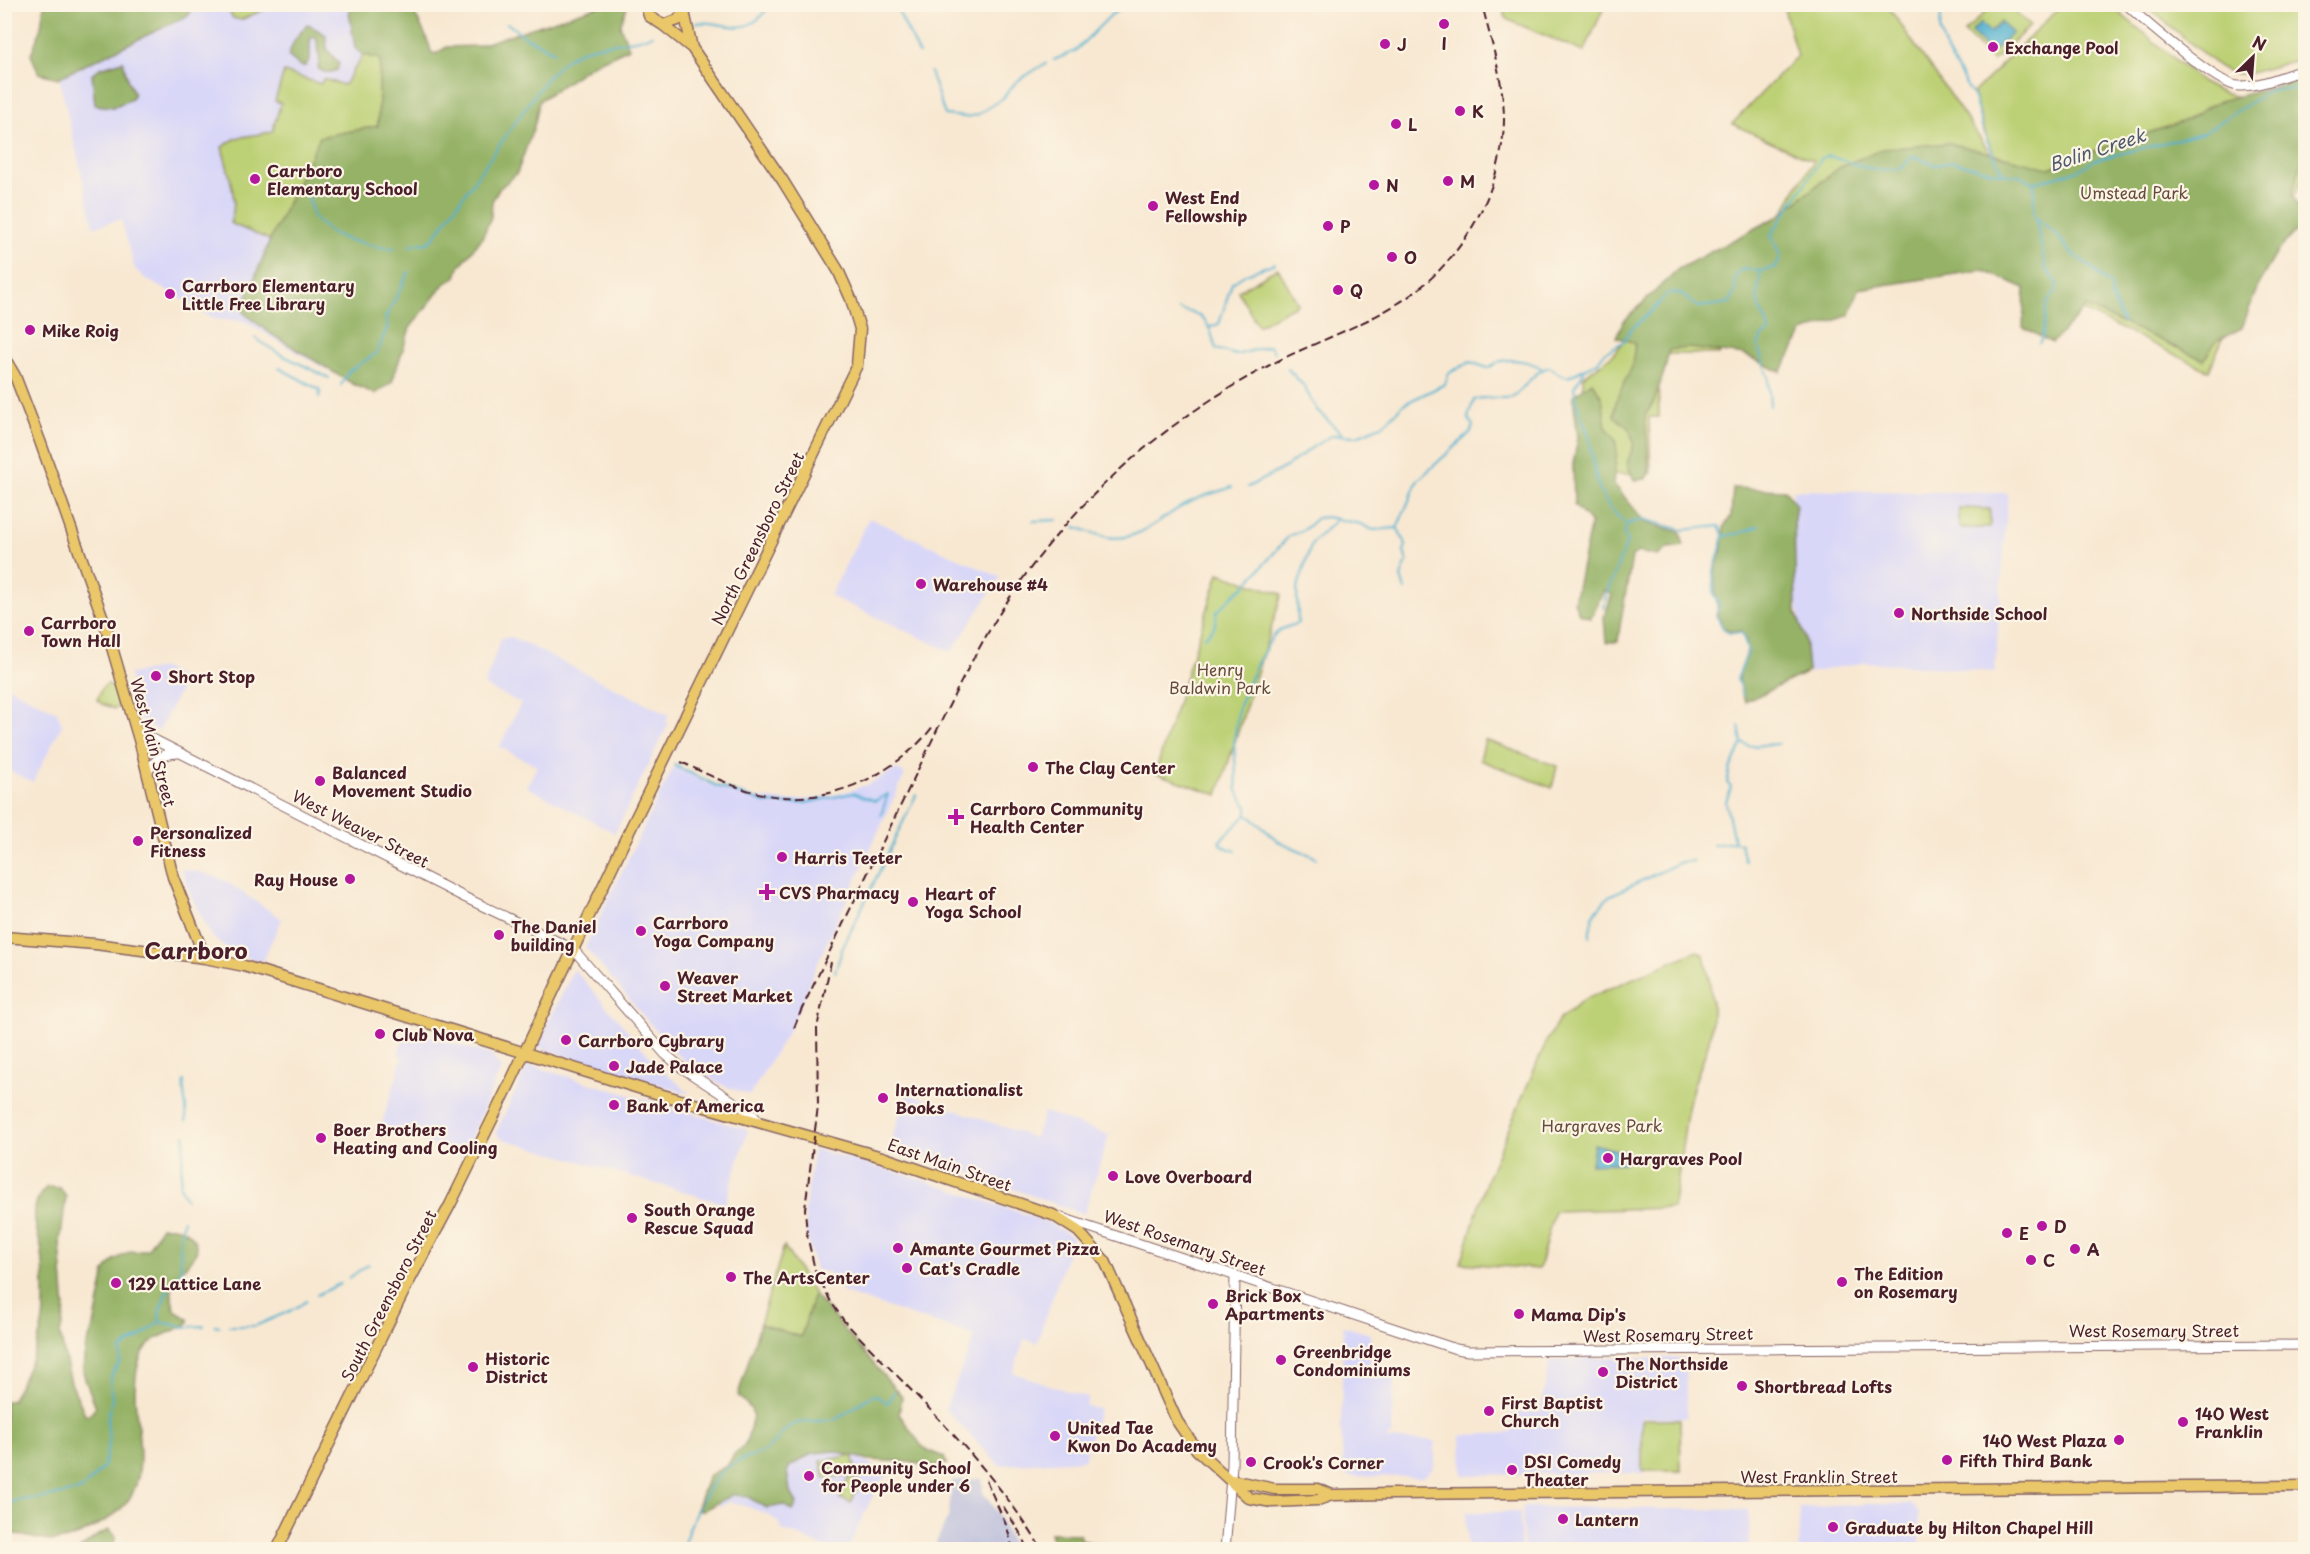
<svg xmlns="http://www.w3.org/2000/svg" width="2310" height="1554" font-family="'Playpen Sans',sans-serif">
<rect width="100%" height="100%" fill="#fcf5e5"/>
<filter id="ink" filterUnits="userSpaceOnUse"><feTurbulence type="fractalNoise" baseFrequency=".0167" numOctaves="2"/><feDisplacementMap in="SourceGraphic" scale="12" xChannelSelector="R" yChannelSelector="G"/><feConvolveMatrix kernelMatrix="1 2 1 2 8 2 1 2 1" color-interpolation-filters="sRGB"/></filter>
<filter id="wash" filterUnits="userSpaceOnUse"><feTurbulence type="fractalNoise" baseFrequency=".008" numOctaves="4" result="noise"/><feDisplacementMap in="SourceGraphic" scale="24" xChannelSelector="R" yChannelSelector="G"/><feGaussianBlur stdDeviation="1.35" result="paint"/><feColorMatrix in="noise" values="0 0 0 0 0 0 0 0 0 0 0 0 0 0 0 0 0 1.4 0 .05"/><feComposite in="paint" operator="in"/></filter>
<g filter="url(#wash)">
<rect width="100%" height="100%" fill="#f8e8d2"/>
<path fill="#d9d7f8" d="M392,4L357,319L334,374L243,321L213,319L179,297L147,280L135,269L121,219L94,227L57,70L143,5Z
M1793,490L2008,493L1995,672L1866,662L1809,673L1790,565Z
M869,518L1000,577L952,652L830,596Z
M512,637L669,715L666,721L668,724L615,833L527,787L537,766L499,747L521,703L484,686L501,638Z
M163,668L185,680L159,731L142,722L129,674Z
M5,685L57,712L62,725L33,782L5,769Z
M674,766L706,783L730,792L758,798L787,801L814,799L842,793L869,784L896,769L905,774L812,975L802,1002L790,1028L750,1095L722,1085L696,1070L674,1052L585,947Z
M182,869L201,872L224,880L282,919L262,962L234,953L212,937L190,894Z
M574,969L657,1065L690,1094L537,1047Z
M407,1028L492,1056L501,1068L463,1157L381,1127L402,1058L398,1053Z
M528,1065L748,1130L725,1204L500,1138L496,1132L498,1128Z
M907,1093L1035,1138L1044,1112L1109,1135L1084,1214L890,1145Z
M814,1149L926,1181L1047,1222L1073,1237L1037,1343L1024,1339L1013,1373L1088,1398L1086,1406L1099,1409L1084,1460L999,1465L945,1409L975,1336L844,1293L828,1272L815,1270L807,1235L805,1209Z
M1343,1326L1370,1334V1377H1394L1392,1436L1387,1437V1440H1430L1435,1442V1463L1433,1469L1423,1477L1344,1476L1341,1427Z
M1586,1358H1686L1687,1418L1643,1417L1644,1473L1462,1475L1461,1435L1511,1433V1412H1540L1550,1360Z
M761,1401L890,1475L883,1479L876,1489L848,1549H827L795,1534L783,1531L778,1522L769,1515L749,1507L730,1502L718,1507Z
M1868,1504H1911L1919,1512L1920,1549L1798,1550L1800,1508Z
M1522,1507L1749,1510L1750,1549H1524Z
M1466,1512H1520L1521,1549H1467Z"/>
<path fill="#c0c2dd" d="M982,1479L983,1493L997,1512L1014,1549H933L949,1515L952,1480Z"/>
<path fill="#bcd074" stroke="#837850" stroke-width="1.5" d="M225,5H274L241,20L233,18Z
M1502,5V4L1605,5L1584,52L1506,19Z
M1783,5H1887L2000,167L1987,139L1973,93L2062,5H2110L2205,84L2222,93L2240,97L2305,81V173L2229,334L2225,333L2209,371L1821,185L1719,329L1720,354H1658L1659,417H1649L1651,474H1597L1584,404L1583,377L1610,357L1669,292L1768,243L1795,190L1814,161L1732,124L1797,56Z
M1993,5H2009L2030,26L1993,61L1964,32Z
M2173,5H2305V58L2247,74L2230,73L2218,66L2151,10Z
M363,55L380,58L378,126L320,137L270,240L230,223C240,200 227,170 222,147L236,138L272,132L281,103L275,101L284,72L321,84L323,79L344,85Z
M1278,268L1298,304L1258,326L1238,291Z
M1959,508L1990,509V528H1959Z
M1219,573L1282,594L1218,795L1155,773Z
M107,684L112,685L119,704L115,709L102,704L97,700L102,688Z
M1485,740L1557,766L1552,788L1480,760Z
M1697,951L1704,955C1711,982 1715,1010 1710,1037C1705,1060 1693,1081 1689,1103C1682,1138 1680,1173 1673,1208L1554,1211L1539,1269L1461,1263L1487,1179L1547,1040L1559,1020L1583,1000Z
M784,1246L814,1294L801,1337L760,1324Z
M1642,1419H1680L1681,1471H1642Z
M852,1455L857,1473L825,1479L821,1461Z
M849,1477L860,1482L851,1503L840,1498Z"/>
<path fill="#95b266" stroke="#706848" stroke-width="1.5" d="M44,5V4L191,5L189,15L58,78L39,73L31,55L41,27Z
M348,5H411C417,21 428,35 431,52L435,54L447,47L477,46L602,5H628L620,25L629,48L592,65L539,101L535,123L517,173L499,189L492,201L491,217L482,238L459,267L456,277L444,284L410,328L392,382L375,394L353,384L271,334L244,313L243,307L270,240L320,137L378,126L380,59L363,55L355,48Z
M307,24L326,35L327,49L339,64L337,70C330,73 324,74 318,68L320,58C315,51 320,43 315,36L310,40V57L306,66H300L288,56L294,41Z
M123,61L128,81L134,93L132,99L113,107L95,105L92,74L100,68Z
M2305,79V163L2301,165L2292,193L2305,221L2279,249L2259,283L2242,328L2216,341L2204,360L2086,307L2052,343L2023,327L2025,288L1982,270L1859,289L1850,315L1803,332L1781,372L1745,355L1689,348L1669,350L1665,369L1654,402L1645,416L1649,470L1646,479L1634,480L1627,464L1634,443L1629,428L1614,416L1616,401L1632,366L1635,343L1616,337L1623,322L1678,269L1777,217L1840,167L1883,149L1949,143L2049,168L2082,155L2187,120L2216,102Z
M1592,382L1602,397L1606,427L1615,438L1617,452L1613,483L1645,522L1680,532L1684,546L1668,548L1658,556L1638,552L1632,556C1628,585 1621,613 1618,642H1606L1604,617L1612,595L1604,590L1591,618L1579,614L1574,602L1591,523L1574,505L1573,464L1578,438L1573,396Z
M1733,488L1785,490L1796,504L1794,519L1796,612L1805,637L1808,672L1745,702C1743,695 1738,685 1739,678C1742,658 1754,654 1741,631H1729L1722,626L1718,615L1714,575L1723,544L1724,527L1731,516Z
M47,1187L60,1188L66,1197L60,1243L65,1311L60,1335L71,1383L85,1414L90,1415L96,1407L86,1382L83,1371L84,1358L86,1346L94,1326L105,1271L114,1260L131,1251L137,1252L148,1249L161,1227C178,1226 195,1229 197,1250C183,1277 164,1274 175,1311L188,1319L189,1322C180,1331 156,1334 146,1348C136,1361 135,1380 135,1396C138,1446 155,1495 101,1523C86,1532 72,1540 54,1541C38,1541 21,1534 4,1532L5,1401H11C25,1377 38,1348 43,1320C45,1307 44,1259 41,1247C35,1226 28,1203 47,1187Z
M814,1294L902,1397L899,1414L921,1445L929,1451L944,1457L947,1464L931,1466L908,1462L869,1460L835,1451L813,1453L790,1466L787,1472L790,1491L797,1503L793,1511L784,1505L767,1508L748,1497L734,1494L702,1511L696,1510L708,1476L728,1465L735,1453L744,1446L748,1437L753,1415L751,1409L738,1395L760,1324L801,1337Z
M109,1530L116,1536L112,1549H80L98,1535Z
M1050,1533L1079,1534L1081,1539L1096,1545L1085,1549H1055Z"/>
<path fill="#51b1d0" stroke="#4e687e" stroke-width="1.5" d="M2001,22L2012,33L1991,53L1971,32L1981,23L1990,33Z
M1594,1144L1625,1152L1624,1163L1591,1164Z"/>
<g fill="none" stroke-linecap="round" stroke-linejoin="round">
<path stroke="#51b1d0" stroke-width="2" d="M896,4C901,21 912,37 919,54
M1954,4L1941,14L1940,31L1946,50L1974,98L1984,134L2003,174L2020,176L2034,183L2078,170L2095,160L2203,133L2270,90L2306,89
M507,23L524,36L554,52
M696,23C715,19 736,34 754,22C760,19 766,10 771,4
M1054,60L1075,51L1111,15L1129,4
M930,72L945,115L966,117L977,115L1003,98L1016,82L1046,63
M2034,183V210L2046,269L2058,284L2056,291L2047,303L2042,339L2039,343
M302,190L309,198L313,217L331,233L348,240L385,248H394
M2036,218L2056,234L2073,255L2087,264L2111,286V296L2123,323
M409,247L414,244L428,243L435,236L546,79C553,72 559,64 567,59C592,40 625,46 653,35
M1761,271C1759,283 1755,297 1760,310C1764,318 1768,322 1769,332L1761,337L1758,347L1768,377L1770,406
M1179,309C1184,312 1187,311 1193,313C1209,318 1212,335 1216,349L1236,355L1270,346L1274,352
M1210,327L1219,324L1232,283L1246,274L1275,263
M255,338L278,353L329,378
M279,368L320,390
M1288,369L1303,385L1317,410L1341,433
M1584,372L1574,387C1576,396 1577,406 1580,415C1582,422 1587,429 1589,436C1596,474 1593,498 1627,524L1643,519L1682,530L1719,526L1724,536L1713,574L1714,594L1719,605L1716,615L1724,630L1729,633H1742L1748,652L1737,679L1743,696
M341,385L349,371L377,353L388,325L385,319L409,272
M319,398L320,390
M1248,487L1286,467L1314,446L1333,435L1357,436L1383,425L1404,404L1445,384L1449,373L1470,362L1488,368C1492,366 1497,362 1502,361C1513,358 1532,362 1541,368
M1033,521L1057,520
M1075,527C1086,530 1096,535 1107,537C1139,543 1162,516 1188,503C1201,496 1218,492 1232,487
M1398,529L1406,545L1404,552L1407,561L1401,577L1405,590
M1724,536L1741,533L1759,526
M1604,608L1606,595L1627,542L1624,534L1627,524
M1204,637C1213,630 1218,625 1216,613C1225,604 1233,593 1244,587L1289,536L1305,529L1317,518L1326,517L1361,524L1373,530L1397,528L1418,480L1470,433L1473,426L1468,417L1474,400C1486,395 1506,400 1512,397C1525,389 1533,371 1549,367L1561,375L1568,377L1597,363L1604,353L1623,342L1629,331L1655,308L1666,295L1673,292L1681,294L1698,307L1729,303L1735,292V277L1742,269L1761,271L1776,267L1781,257L1771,235L1822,158L1828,156L1876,170L1901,169L1913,156L1936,165L1953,162L2003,174
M1739,726L1742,743L1730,769L1727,783L1731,787L1726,802L1734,842L1741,844L1745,861
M1742,743L1749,746L1778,744
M674,765L717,786L765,803L787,804L806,803L853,793L875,801L888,794L881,815
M1713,845L1733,842
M1236,851L1224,847L1219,842L1247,814
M1317,858L1278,841L1247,814V807L1237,791L1234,741L1239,706L1255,667L1273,636L1282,629L1298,623L1297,590L1309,551L1313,542L1336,520
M1589,937L1593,915L1609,896L1681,862L1693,861
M835,972L843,947L916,795
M184,1081C182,1094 188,1108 186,1121
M185,1135L180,1186L186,1199
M349,1278L369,1264
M317,1295L340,1284
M159,1322L186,1327L204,1326
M214,1325L219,1326
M228,1326H255L290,1311L307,1301
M4,1505L18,1500L43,1498L81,1490L103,1468L109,1443L107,1421L112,1399L110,1378L120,1362L121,1350L128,1344L141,1337L159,1322L160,1309L168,1290L181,1271L180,1242L183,1220
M682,1550C690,1523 708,1478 733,1464C743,1458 754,1457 763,1452C774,1446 780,1433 790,1426C804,1418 822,1423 836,1419C850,1413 860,1400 875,1395L888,1403L894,1392"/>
</g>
</g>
<g filter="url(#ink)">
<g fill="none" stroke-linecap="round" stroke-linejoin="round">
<g stroke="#876565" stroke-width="11">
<path id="minor" d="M2126,4C2144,21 2218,85 2238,86C2260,87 2285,75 2306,69
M137,731L466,898L573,949L665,1054L682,1068L751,1113L758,1121
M147,773C155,759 161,754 178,753
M1059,1217L1456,1349L1468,1351L2306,1345
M1225,1550L1232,1465L1235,1275"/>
</g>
<g stroke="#876565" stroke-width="13">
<path id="major" d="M646,4L649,16L663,25L678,20L684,11L685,4
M684,11L692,48
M4,357L15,376L40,441L106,627L140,743L173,877L205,958
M4,937L95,944L205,958L244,966L645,1090L882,1157L1053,1215L1078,1231L1105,1261L1177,1421L1197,1450L1249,1498L1272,1502L1318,1500L1332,1495L1393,1494L2306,1486
M1231,1480L1275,1489H1318L1332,1495
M277,1550L405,1289L450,1205L511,1081L623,844L857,365L860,329L851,299L838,270L783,181L692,48L663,25"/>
</g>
<use href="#minor" stroke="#fff" stroke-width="9"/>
<use href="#major" stroke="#eac769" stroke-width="10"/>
<path stroke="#4a1f2b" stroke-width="2" stroke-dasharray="9 4.5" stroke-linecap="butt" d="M681,762C707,774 734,788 762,794C825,808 896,776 934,725
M831,962L817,1028L818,1106L805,1209L807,1235L815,1270L831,1302L844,1321C912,1393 991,1464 1042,1550
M800,1013C838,934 876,856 914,778C952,699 988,620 1043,552C1103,475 1182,412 1268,366C1310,344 1356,329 1397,304C1459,267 1503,192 1504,120C1504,81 1491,42 1482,4
M794,1028L803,1006
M986,1480L1007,1527L1013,1550
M1003,1506L1022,1536L1027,1550"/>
</g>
</g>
<g fill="#b5179e" stroke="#fcf5e5" stroke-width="2">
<circle cx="1444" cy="24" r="6"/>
<circle cx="1385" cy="44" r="6"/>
<circle cx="1993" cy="47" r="6"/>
<circle cx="1460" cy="111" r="6"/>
<circle cx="1396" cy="124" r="6"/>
<circle cx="255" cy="179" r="6"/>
<circle cx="1448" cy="181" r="6"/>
<circle cx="1374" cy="185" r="6"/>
<circle cx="1153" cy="206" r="6"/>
<circle cx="1328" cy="226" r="6"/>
<circle cx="1392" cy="257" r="6"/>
<circle cx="1338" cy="290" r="6"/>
<circle cx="170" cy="294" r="6"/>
<circle cx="30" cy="330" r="6"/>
<circle cx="921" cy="584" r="6"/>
<circle cx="1899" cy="613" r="6"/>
<circle cx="29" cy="631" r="6"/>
<circle cx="156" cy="676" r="6"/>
<circle cx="1033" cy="767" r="6"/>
<circle cx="320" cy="781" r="6"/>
<path d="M953 808h6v6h6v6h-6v6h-6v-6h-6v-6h6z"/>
<circle cx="138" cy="841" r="6"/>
<circle cx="782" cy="857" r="6"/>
<circle cx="350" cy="879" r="6"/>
<path d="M764 883h6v6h6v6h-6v6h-6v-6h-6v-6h6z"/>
<circle cx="913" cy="902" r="6"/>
<circle cx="641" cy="931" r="6"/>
<circle cx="499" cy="935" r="6"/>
<circle cx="665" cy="986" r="6"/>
<circle cx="380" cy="1034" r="6"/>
<circle cx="566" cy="1040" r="6"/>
<circle cx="614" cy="1066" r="6"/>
<circle cx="883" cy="1098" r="6"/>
<circle cx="614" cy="1105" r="6"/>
<circle cx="321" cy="1138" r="6"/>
<circle cx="1608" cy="1158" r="6"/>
<circle cx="1113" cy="1176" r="6"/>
<circle cx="632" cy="1218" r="6"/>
<circle cx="2042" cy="1226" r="6"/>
<circle cx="2007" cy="1233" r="6"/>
<circle cx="898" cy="1248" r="6"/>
<circle cx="2075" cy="1249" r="6"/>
<circle cx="2031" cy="1260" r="6"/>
<circle cx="907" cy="1268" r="6"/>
<circle cx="731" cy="1277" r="6"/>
<circle cx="1842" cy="1282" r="6"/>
<circle cx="116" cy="1283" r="6"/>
<circle cx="1213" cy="1304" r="6"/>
<circle cx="1519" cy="1314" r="6"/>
<circle cx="1281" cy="1360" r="6"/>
<circle cx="473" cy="1367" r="6"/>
<circle cx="1603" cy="1372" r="6"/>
<circle cx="1742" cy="1386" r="6"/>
<circle cx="1489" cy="1411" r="6"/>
<circle cx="2183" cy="1422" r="6"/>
<circle cx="1055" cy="1436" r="6"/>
<circle cx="2119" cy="1440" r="6"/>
<circle cx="1947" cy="1460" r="6"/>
<circle cx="1251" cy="1462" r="6"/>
<circle cx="1512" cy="1470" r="6"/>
<circle cx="809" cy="1476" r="6"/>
<circle cx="1563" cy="1519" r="6"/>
<circle cx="1833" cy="1527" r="6"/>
</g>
<g text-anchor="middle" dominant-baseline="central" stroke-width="4.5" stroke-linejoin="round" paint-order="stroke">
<g font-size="16" font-weight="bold" fill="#4a1f2b" stroke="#fcf5e5" text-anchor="start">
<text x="1444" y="43" text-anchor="middle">I</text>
<text x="1397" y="44">J</text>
<text x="2005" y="47">Exchange Pool</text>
<text x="1472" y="111">K</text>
<text x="1408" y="124">L</text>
<text x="267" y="170">Carrboro<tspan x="267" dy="18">Elementary School</tspan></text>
<text x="1460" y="181">M</text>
<text x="1386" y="185">N</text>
<text x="1165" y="197">West End<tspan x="1165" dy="18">Fellowship</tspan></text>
<text x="1340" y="226">P</text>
<text x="1404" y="257">O</text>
<text x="182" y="285">Carrboro Elementary<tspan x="182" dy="18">Little Free Library</tspan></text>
<text x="1350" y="290">Q</text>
<text x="42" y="330">Mike Roig</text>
<text x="933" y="584">Warehouse #4</text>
<text x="1911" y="613">Northside School</text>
<text x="41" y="622">Carrboro<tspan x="41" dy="18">Town Hall</tspan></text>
<text x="168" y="676">Short Stop</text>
<text x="1045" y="767">The Clay Center</text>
<text x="332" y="772">Balanced<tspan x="332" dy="18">Movement Studio</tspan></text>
<text x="970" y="808">Carrboro Community<tspan x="970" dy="18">Health Center</tspan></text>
<text x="150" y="832">Personalized<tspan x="150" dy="18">Fitness</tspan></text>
<text x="794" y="857">Harris Teeter</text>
<text x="338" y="879" text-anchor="end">Ray House</text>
<text x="779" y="892">CVS Pharmacy</text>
<text x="925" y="893">Heart of<tspan x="925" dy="18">Yoga School</tspan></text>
<text x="653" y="922">Carrboro<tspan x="653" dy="18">Yoga Company</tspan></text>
<text x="511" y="926">The Daniel<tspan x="511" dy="18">building</tspan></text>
<text x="677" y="977">Weaver<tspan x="677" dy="18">Street Market</tspan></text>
<text x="392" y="1034">Club Nova</text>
<text x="578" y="1040">Carrboro Cybrary</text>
<text x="626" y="1066">Jade Palace</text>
<text x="895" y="1089">Internationalist<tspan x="895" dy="18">Books</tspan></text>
<text x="626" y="1105">Bank of America</text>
<text x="333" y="1129">Boer Brothers<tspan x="333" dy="18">Heating and Cooling</tspan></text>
<text x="1620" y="1158">Hargraves Pool</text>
<text x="1125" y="1176">Love Overboard</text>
<text x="644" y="1209">South Orange<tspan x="644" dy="18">Rescue Squad</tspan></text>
<text x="2054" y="1226">D</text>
<text x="2019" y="1233">E</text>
<text x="910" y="1248">Amante Gourmet Pizza</text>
<text x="2087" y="1249">A</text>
<text x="2043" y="1260">C</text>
<text x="919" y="1268">Cat's Cradle</text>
<text x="1854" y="1273">The Edition<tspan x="1854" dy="18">on Rosemary</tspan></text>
<text x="743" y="1277">The ArtsCenter</text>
<text x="128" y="1283">129 Lattice Lane</text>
<text x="1225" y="1295">Brick Box<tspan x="1225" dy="18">Apartments</tspan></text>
<text x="1531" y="1314">Mama Dip's</text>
<text x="1293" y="1351">Greenbridge<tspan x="1293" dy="18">Condominiums</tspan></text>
<text x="485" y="1358">Historic<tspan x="485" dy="18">District</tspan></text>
<text x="1615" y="1363">The Northside<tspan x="1615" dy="18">District</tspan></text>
<text x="1754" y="1386">Shortbread Lofts</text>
<text x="1501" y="1402">First Baptist<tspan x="1501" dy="18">Church</tspan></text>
<text x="2195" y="1413">140 West<tspan x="2195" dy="18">Franklin</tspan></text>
<text x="1067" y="1427">United Tae<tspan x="1067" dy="18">Kwon Do Academy</tspan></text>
<text x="2107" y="1440" text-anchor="end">140 West Plaza</text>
<text x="1959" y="1460">Fifth Third Bank</text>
<text x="1524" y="1461">DSI Comedy<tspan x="1524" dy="18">Theater</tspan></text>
<text x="1263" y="1462">Crook's Corner</text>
<text x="821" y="1467">Community School<tspan x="821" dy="18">for People under 6</tspan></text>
<text x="1575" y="1519">Lantern</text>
<text x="1845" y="1527">Graduate by Hilton Chapel Hill</text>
</g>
<g font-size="16" fill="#664b3d" stroke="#fcf5e5">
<text x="2134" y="192">Umstead Park</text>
<text x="1220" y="669">Henry<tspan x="1220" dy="18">Baldwin Park</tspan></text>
<text x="1602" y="1125">Hargraves Park</text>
</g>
<g font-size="16" fill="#4a1f2b" stroke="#fcf5e5">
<text transform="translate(757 538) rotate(-64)">North Greensboro Street</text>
<text transform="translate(154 742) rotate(75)">West Main Street</text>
<text transform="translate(361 828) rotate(27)">West Weaver Street</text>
<text transform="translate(950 1164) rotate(19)">East Main Street</text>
<text transform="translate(1185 1242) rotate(19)">West Rosemary Street</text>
<text transform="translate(388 1295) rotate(-63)">South Greensboro Street</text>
<text x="2154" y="1330">West Rosemary Street</text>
<text transform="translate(1668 1334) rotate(-1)">West Rosemary Street</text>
<text x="1819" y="1476">West Franklin Street</text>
</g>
<g font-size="18" font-style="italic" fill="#4d596d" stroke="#fcf5e5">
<text transform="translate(2097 149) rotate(-18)">Bolin Creek</text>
</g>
<g font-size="22" font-weight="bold" fill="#4a1f2b" stroke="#fcf5e5">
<text x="196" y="949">Carrboro</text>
</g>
</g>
<rect width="2310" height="1554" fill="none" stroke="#fcf5e5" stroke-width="24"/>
<g transform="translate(2253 57) rotate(25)" stroke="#fcf5e5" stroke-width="4.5" paint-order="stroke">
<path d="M0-4.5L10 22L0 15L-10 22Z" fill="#4a1f2b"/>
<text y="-9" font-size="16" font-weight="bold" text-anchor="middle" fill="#4a1f2b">N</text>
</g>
</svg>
